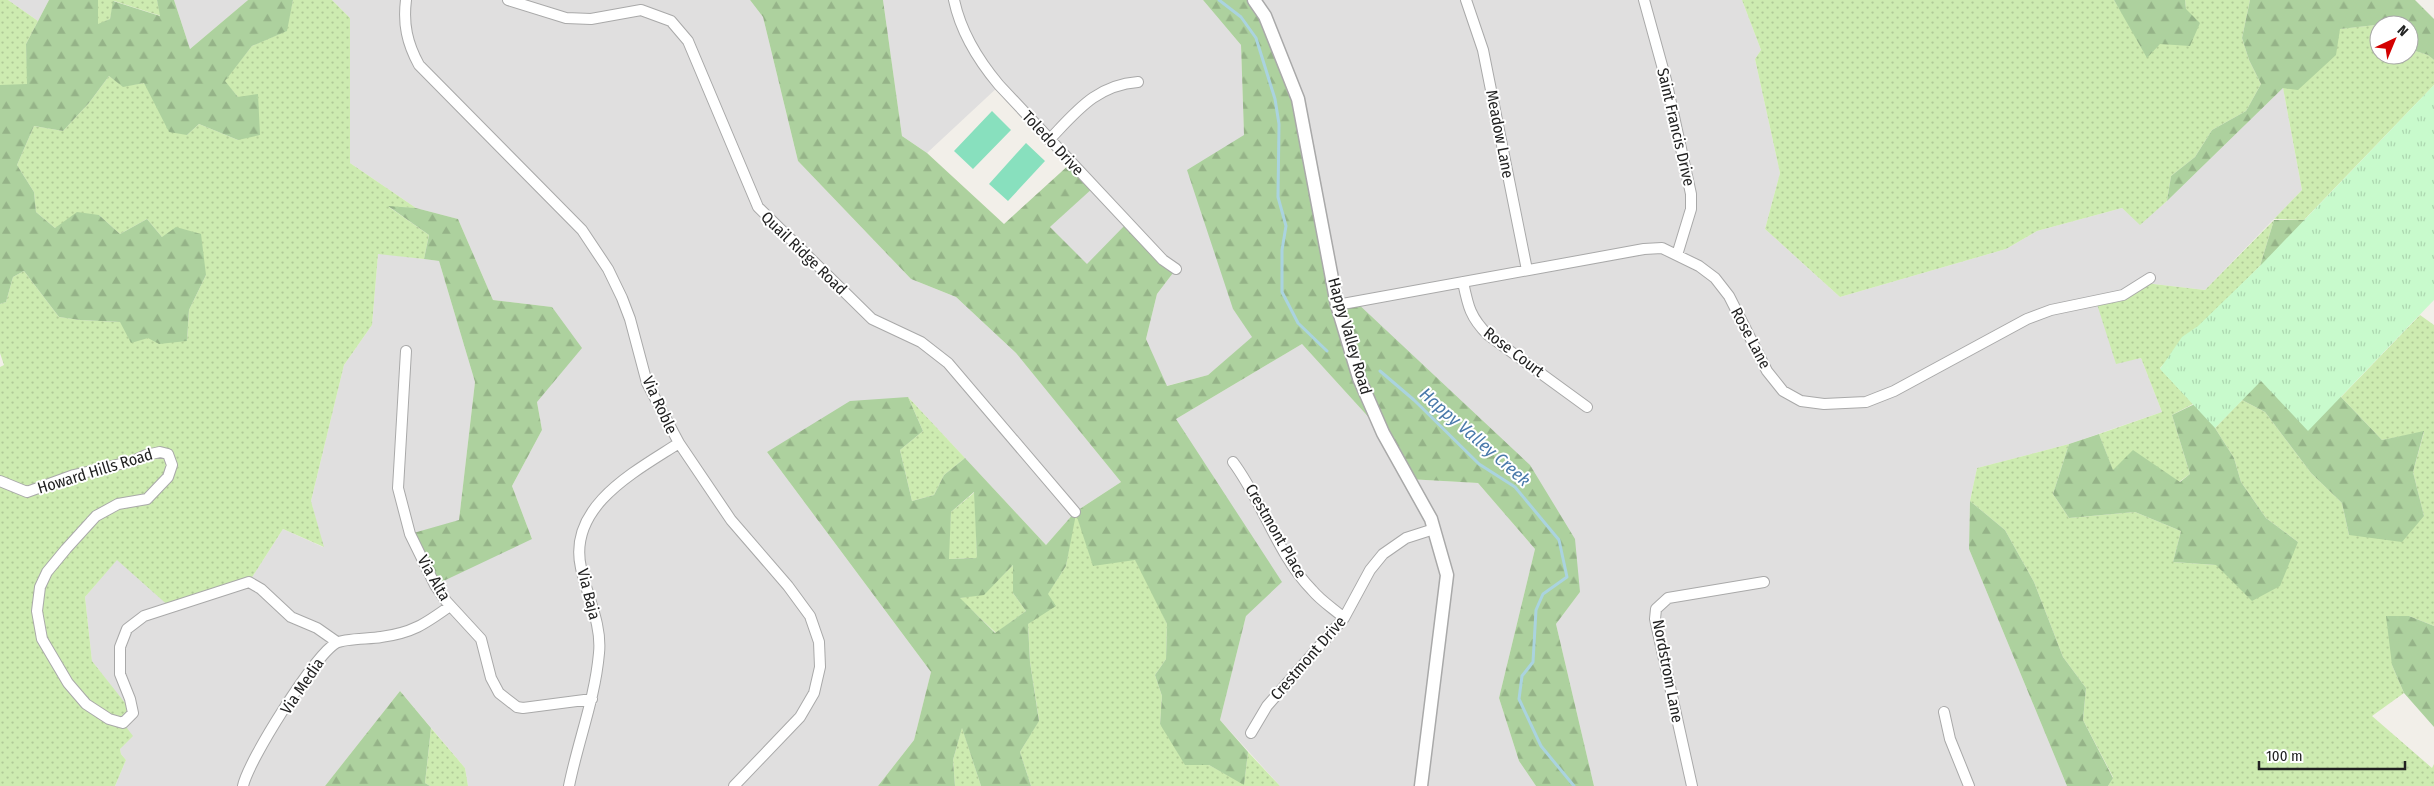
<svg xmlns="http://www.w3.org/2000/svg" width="2434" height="786" font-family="'Fira Sans Condensed',sans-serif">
<defs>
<pattern id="grass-dots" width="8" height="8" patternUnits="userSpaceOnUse" patternTransform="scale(1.25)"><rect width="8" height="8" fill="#cdebb0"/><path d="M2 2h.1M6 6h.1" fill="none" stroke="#b0c997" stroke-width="1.8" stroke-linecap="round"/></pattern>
<pattern id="forest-firs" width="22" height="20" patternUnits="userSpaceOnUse" patternTransform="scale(1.25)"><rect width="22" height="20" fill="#add19e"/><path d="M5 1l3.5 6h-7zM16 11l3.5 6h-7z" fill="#95b388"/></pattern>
<pattern id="park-tufts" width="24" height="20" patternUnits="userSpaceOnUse" patternTransform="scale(1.25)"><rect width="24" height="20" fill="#c8facc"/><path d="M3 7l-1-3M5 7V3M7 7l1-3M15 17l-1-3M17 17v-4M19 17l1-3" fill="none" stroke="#acd6af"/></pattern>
</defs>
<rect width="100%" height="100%" fill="#f2efe9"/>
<path fill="#e0dfdf" d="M8,0H49L38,21Z
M174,0H248L190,49Z
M332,0H750L763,17L798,161L911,279L956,297L1016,353L1121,482L1075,512L1046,545L908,397L767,452L931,672L914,740L878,786H468L465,768L400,691L325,786H115L126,760L121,754L120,749L126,741L123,723L132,713L92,661L85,597L117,559L249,582L283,529L323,547L311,501L344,365L372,325L378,253L439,261L475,382L459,520L532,539L512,486L542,430L537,402L552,307L493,300L458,219L416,208L350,163V18Z
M883,0H1203L1241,45L1244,135L1233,309L1253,337L1208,375L1166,386L1146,339L1157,294L1175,270L1087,265L1050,227L1093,187L999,86L927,153L902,136Z
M1254,0H1742L1761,50L1755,59L1780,173L1765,229L1840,297L2006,249L2037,231L2122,208L2140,224L2167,201L2283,88L2302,190L2205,290L2145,283L2116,363L2141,358L2162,412L2069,444L1977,468L1970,501L1969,549L2067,786H1594L1556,624L1580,592L1337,305Z
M1302,344L1383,433L1408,479L1478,483L1535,549L1499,698L1519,761L1536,786H1280L1220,720L1246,616L1176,419Z"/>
<path fill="url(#grass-dots)" d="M0,0H8L38,21L26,44L28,85H0Z
M98,0H157L161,16L114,1L110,19L98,25Z
M293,0H332L350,18V163L416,208L389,207L429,235L424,259L378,254L372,325L344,365L311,501L324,547L283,529L249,582L171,608L117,560L85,597L92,661L133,713L123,723L133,736L120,749L121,754L126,760L115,786H0V367L4,365L0,353V304L6,302L13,277L24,271L59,317L80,320L120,322L148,338L187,341L189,310L206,275L162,237L147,219L120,234L99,215L55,228L36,212L34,192L17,165L34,126L63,131L89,103L109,76L123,86L144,83L187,135L199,124L238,140V97L224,81L252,46L286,31Z
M1742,0H2114L2127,21L2186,9L2185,0H2250L2242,38L2249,60L2261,84L2246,111L2212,130L2195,157L2171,176L2167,201L2140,225L2122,208L2037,231L2006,249L1840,297L1765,229L1780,173L1755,59L1761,50Z
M2376,25L2379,26V55H2409V49L2428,55L2434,60V85L2304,220L2274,219L2302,190L2283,88L2339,29Z
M2274,220L2260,266L2160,368L2193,404L2172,415L2190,474L2179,482L2133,451L2113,471L2099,434L2162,412L2141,358L2116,364L2096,301L2145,283L2205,290Z
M2420,315L2434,325V626L2409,616L2392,665L2404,693L2372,716L2432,768L2434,764V786H2108L2113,777L2083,720L2086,688L2063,657L2034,582L2005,530L1970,501L1977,468L2069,444L2053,494L2069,518L2135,512L2181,531L2173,562L2216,565L2298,542L2266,518L2241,482L2234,458L2215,428L2242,400L2265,412L2311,473L2342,503L2349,535L2424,516L2413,472L2424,432L2382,440L2341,397Z
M908,397L965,458L944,475L934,495L912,501L900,450L923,431Z
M975,492L977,558L948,559L951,512Z
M1075,512L1135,559L1153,592L1167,624L1166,659L1155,675L1162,696L1160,724L1209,765L1244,784L1248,752L1280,786H1031L1020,752L1039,720L1030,662L1028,624L1066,566Z
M1013,565V593L1026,611L996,633L959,598L984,594Z
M962,727L981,786H955L953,760Z
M431,728L465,768L468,786H430L425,783Z"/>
<path fill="url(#forest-firs)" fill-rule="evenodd" d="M49,0H98V24L110,19L113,1L160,16L157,0H174L190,49L248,0H293L287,31L252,46L225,81L238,97L258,94L260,135L238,140L199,124L187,135L169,132L144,83L123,87L109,76L89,103L63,131L34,126L17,165L34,192L36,212L55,228L77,212L99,215L120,234L147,219L162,237L176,227L201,234L206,275L189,310L187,341L159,344L148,338L131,343L120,322L80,320L59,317L24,271L13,277L6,302L0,304V85L27,84L26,44Z
M750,0H883L902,136L927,153L1004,224L1071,163L1094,187L1050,227L1087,264L1128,222L1176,269L1157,294L1146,339L1167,386L1208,375L1252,337L1233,309L1187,170L1244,135L1241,45L1203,0H1254L1286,65L1337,305L1355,301L1530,465L1575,539L1580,592L1556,624L1594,786H1536L1519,761L1499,698L1535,549L1478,483L1408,479L1383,433L1302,344L1176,419L1282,582L1246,616L1220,720L1248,752L1244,785L1209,765H1185L1160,724L1162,696L1155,675L1166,659L1167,624L1135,560L1093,566L1076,514L1066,566L1048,594L1056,606L1028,624L1030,662L1039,721L1020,752L1031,786H981L962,728L953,760L955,786H878L914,740L931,672L767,452L850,401L908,397L923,431L900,450L912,501L934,495L944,475L965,458L1046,545L1075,512L1121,482L1016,353L956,297L911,279L798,161L763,17ZM974,492L977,558L949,559L951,512ZM1013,565V593L1026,611L995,633L960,598L984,595Z
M2114,0H2185L2186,9L2200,23L2190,46L2160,44L2147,58Z
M2250,0H2415L2434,19V60L2428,55L2409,49V25H2376L2340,29L2336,55L2298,90L2283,88L2167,201L2171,176L2195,157L2212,130L2246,111L2261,84L2249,60L2242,38Z
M388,206L416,208L458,219L493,300L552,307L582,348L537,402L542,430L512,486L532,539L435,585L410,534L459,520L475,382L439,261L424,259L429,235Z
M2329,216L2260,266L2274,220H2304Z
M2220,350L2304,375L2341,397L2382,440L2424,431L2413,472L2424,516L2402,542L2349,535L2342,503L2311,473L2265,412L2242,400Z
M2211,396L2215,428L2234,458L2241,482L2266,518L2298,542L2280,586L2252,601L2216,565L2173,562L2181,531L2135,512L2069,518L2053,494L2069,444L2099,434L2113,470L2133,450L2180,482L2190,474L2172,415Z
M1970,501L2005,530L2034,582L2063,657L2086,688L2083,720L2113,778L2108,786H2067L1969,549Z
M2386,616H2409L2434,626V727L2404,693L2392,665Z
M400,691L431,728L425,783L430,786H325Z"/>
<path fill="url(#park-tufts)" d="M2434,85V300L2308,431L2261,381L2215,428L2160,369L2182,337L2198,326L2260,266Z"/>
<path fill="#88e0be" d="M992,111L1011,130L973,169L954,151Z
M1026,143L1045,161L1008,201L989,184Z"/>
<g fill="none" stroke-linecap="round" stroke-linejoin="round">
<path stroke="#aad3df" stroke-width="3" d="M1219,0L1241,17L1256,38L1275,99L1279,124L1278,197L1286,226L1282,250V292L1298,323L1327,351
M1380,371L1414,400L1479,464L1515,487L1559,540L1567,577L1543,594L1536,610L1533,662L1522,676L1519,699L1541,746L1574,786"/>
<g stroke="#a9a9a9" stroke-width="12">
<path id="minor" d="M406,0C403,24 407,43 419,65L582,230L608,269L622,298L630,319L647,383L679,443L731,520L788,586L810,616L819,642L820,667L814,693L800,717L734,786
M508,0L566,18L591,19L641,10L671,21L688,41L758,207L872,319L921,342L948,363L1075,512
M954,0C961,33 978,60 999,85L1163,260L1176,269
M1466,0L1483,50L1527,270
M1644,0L1666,80L1691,194V209L1677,255
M1049,140C1076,112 1096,85 1138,82
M1463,282C1468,306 1470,317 1488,335L1587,407
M1337,305L1644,249L1662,248L1699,266L1715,278L1729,296L1767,371L1783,391L1801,401L1824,404L1866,402L1894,391L2027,319L2051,310L2123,295L2150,278
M406,351L398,488L410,534L435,585L446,601L481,639L491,678L499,693L517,707L523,708L592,699
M1233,462C1263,502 1277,554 1312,590C1321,601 1334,609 1344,618
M0,481L27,492L74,475L133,461L146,455L160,452L168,454L172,465L168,477L147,499L118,504L96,516L66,549L47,572L40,587L37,611L42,639L68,683L86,704L109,719L123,723L133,713L130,699L120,674V647L127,629L144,616L249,582L261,589L291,617L317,628L337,642
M1944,712L1950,739L1969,786
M1251,733L1267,706L1344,618L1370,570L1383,554L1406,538L1434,529
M243,786C248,761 314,656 336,643C345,638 370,639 381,637C412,633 425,624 450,606
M569,786C578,741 595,699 599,653C602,624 587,596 581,568C567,506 636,471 679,443
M1692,786L1655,619L1656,609L1668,598L1764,582"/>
</g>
<g stroke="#a9a9a9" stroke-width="15">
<path id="tertiary" d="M1254,0L1265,16L1298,99L1337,305L1359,378L1383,433L1431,519L1447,575L1421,786"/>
</g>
<use href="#minor" stroke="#fff" stroke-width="10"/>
<use href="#tertiary" stroke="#fff" stroke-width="12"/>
</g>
<g text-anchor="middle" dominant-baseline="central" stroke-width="4" stroke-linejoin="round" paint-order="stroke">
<g font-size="16" fill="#222" stroke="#fff">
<text transform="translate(1676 127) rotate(77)">Saint Francis Drive</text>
<text transform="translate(1500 134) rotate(79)">Meadow Lane</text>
<text transform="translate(1053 143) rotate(47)">Toledo Drive</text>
<text transform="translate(804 253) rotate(44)">Quail Ridge Road</text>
<text transform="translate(1350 336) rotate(74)">Happy Valley Road</text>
<text transform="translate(1751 338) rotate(62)">Rose Lane</text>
<text transform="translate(1514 352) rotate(37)">Rose Court</text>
<text transform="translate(660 405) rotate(65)">Via Roble</text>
<text transform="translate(95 471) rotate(-17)">Howard Hills Road</text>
<text transform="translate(1276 531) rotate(60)">Crestmont Place</text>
<text transform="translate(434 578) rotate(60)">Via Alta</text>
<text transform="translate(589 594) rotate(76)">Via Baja</text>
<text transform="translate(1308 658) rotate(-49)">Crestmont Drive</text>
<text transform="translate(1668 671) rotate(79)">Nordstrom Lane</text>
<text transform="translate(302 686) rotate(-56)">Via Media</text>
</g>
<g font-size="18" font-style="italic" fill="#4a7aab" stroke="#fff">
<text transform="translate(1475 437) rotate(41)">Happy Valley Creek</text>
</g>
</g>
<g transform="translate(2394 40) rotate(44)"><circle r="24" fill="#ffffff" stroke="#a7a7a7"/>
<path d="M0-4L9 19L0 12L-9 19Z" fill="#d40000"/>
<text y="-8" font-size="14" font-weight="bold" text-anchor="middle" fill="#222222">N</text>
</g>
<path d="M2259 761v8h146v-8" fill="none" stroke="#222222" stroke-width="2.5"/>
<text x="2266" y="761" font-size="15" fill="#222222" stroke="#ffffff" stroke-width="4" paint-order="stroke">100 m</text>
</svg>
